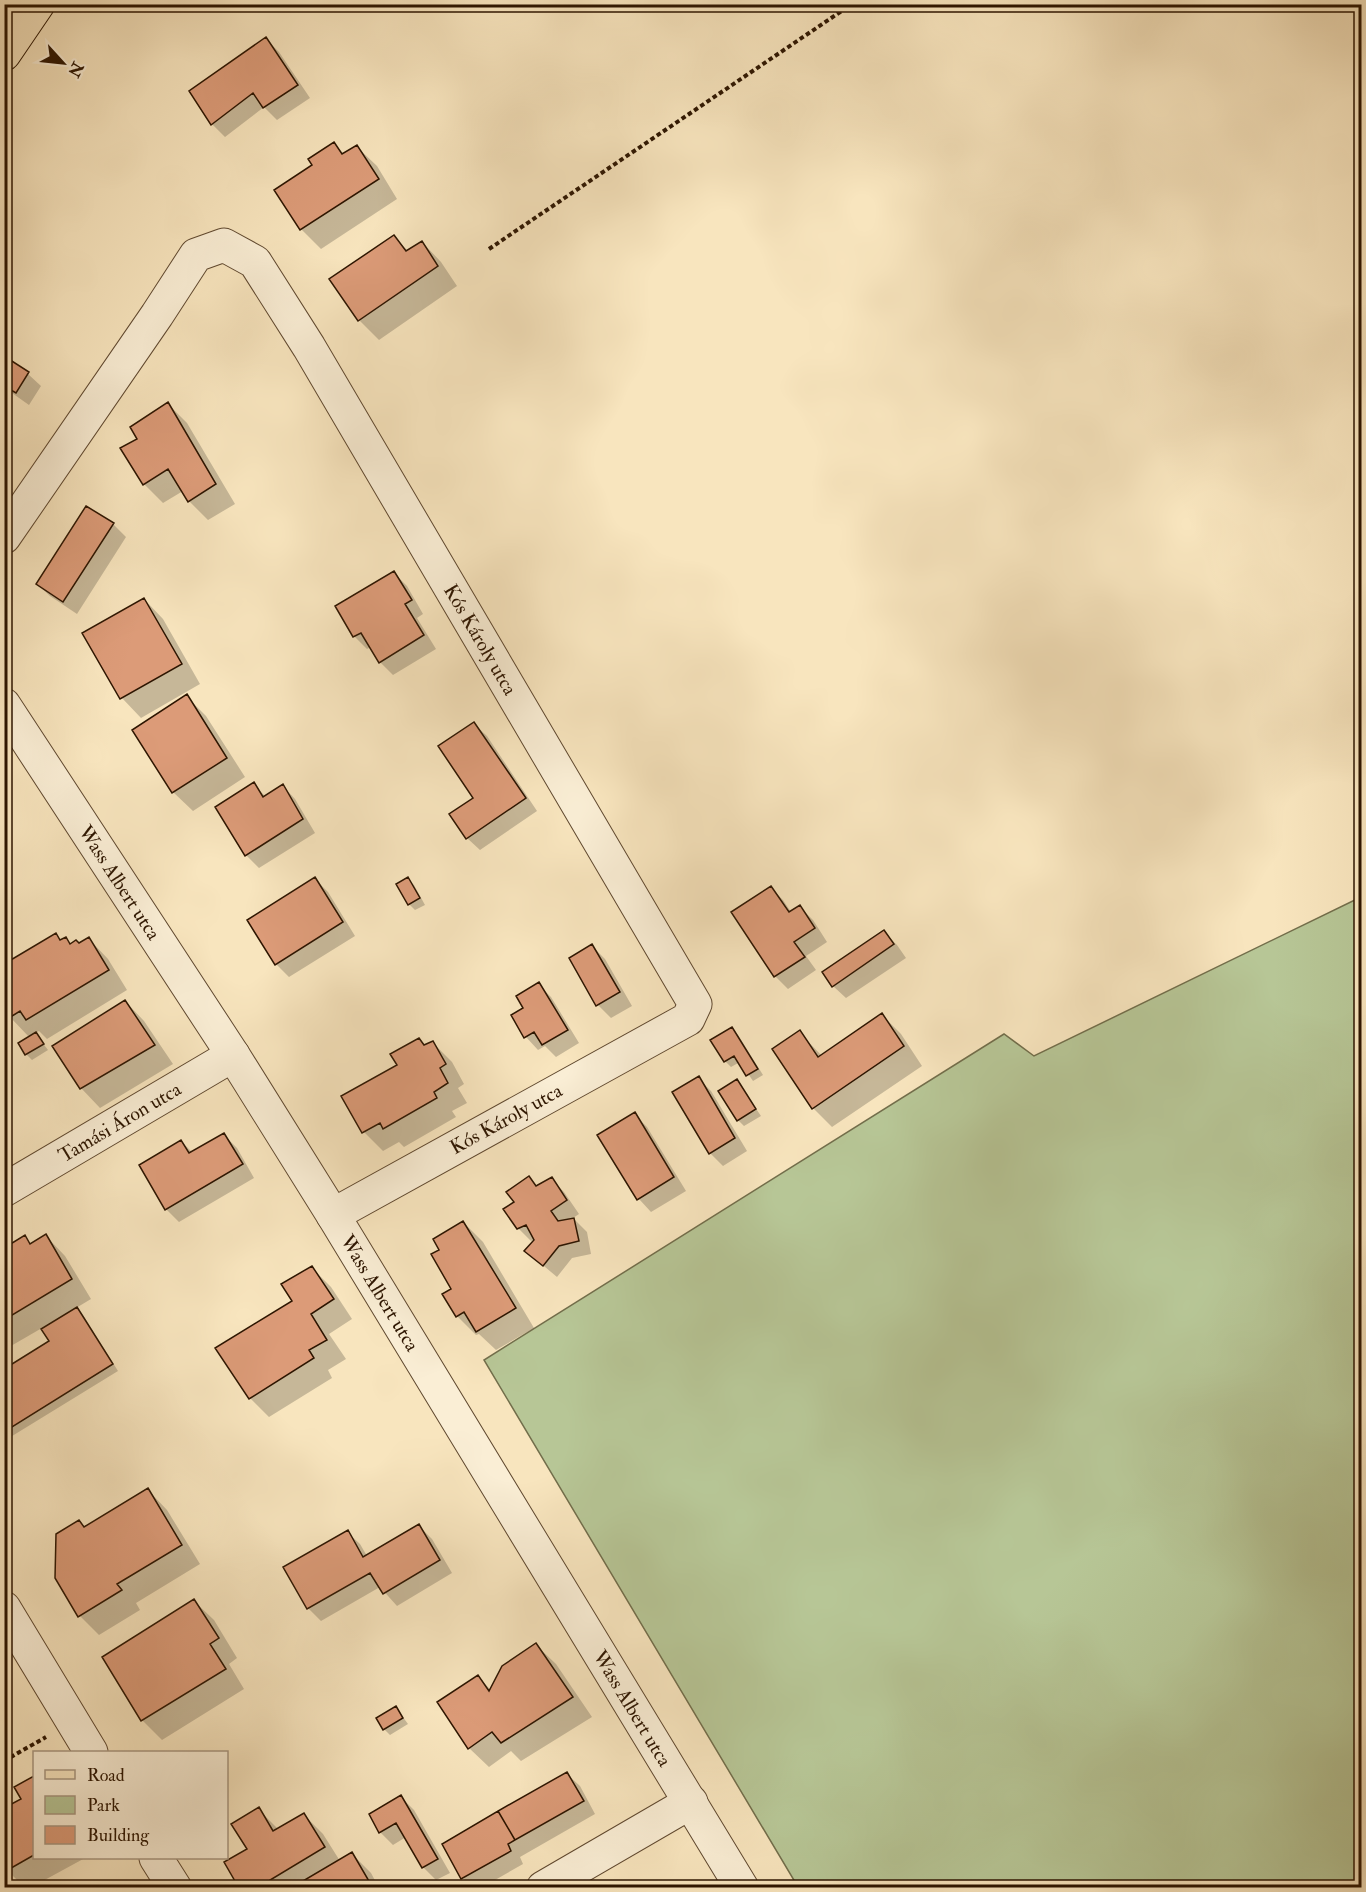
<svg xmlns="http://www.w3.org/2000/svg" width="1366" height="1892" font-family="'IM FELL Double Pica',serif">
<rect width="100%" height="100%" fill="#f8e5be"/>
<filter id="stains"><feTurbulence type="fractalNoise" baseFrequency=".00333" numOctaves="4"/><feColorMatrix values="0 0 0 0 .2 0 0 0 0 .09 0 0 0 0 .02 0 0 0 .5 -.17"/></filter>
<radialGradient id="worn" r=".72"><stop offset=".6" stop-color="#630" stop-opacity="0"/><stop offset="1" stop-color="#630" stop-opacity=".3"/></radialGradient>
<path fill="#b7c696" stroke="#726e4b" stroke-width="1.5" d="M1361,897V1887H798L484,1360L1004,1034L1034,1056Z"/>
<path fill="#0003" d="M266,39L279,52L310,98L277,120L264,107L225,137L212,124Z
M334,144L344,154L357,147L377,166L397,199L321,249L301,229L276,191L314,165Z
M394,237L408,251L422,242L441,262L457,286L379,340L359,320L331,280Z
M4,358L28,374L41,386L29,405L12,393L4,404Z
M168,404L187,423L235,504L208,520L189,501L183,491L163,503L144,484L139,439Z
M113,524L126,537L77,614L50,596L37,584Z
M394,573L407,586L423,614L417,618L436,649L393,675L380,662L371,647L367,649L354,636Z
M144,599L163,619L200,684L141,718L122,698L84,633Z
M186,696L206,716L245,777L193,811L173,792Z
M474,724L487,736L537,811L480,850L467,838L475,798Z
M253,784L266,797L283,786L295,799L315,833L259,868L246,855L217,807Z
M315,879L328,892L355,936L289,977L276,964Z
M408,879L414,885L425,905L415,910L409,904Z
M771,888L783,900L791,912L800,907L813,920L827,942L806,956L816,970L788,989L775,976Z
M884,932L897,945L906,958L846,998L833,986Z
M55,935L62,941L66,939L72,944L79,945L89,939L108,959L127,990L47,1039L39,1031L35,1033L48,1050L32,1060L26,1054L30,1038L10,1017L4,1008Z
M592,946L605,959L632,1006L611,1018L598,1005L571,959Z
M538,984L551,997L579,1043L556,1057L545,1046L538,1050L526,1037L513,1016L525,1008Z
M125,1001L144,1021L173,1064L100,1108L81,1088Z
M882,1015L901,1034L922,1066L832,1127L813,1108L799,1032L822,1056Z
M732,1029L738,1035L763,1075L753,1081L740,1062L731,1067L725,1061Z
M419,1039L426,1046L432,1042L452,1062L464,1084L458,1088L467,1103L452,1111L456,1117L404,1147L399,1142L383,1151L364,1132L399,1065Z
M698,1078L711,1091L747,1151L723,1166L710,1153Z
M737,1081L761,1116L744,1126L738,1120Z
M634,1114L647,1127L686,1191L651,1212L639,1199Z
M224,1135L237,1148L254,1178L179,1222L166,1209L181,1141L193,1153Z
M529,1178L537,1187L551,1179L564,1192L579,1214L573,1218L587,1232L591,1254L572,1258L557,1277L526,1251L537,1238L531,1241L518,1228L505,1209L516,1202Z
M463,1222L483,1242L534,1328L496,1350L479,1334L476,1335L457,1316L453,1289L441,1250Z
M46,1236L65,1256L91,1299L76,1308L83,1315L118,1371L4,1441V1370L51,1342L42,1328L4,1350V1249L25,1237L32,1245Z
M312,1268L331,1287L352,1319L329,1334L346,1359L328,1370L332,1378L269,1417L250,1398Z
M148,1490L167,1510L200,1564L136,1603L140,1610L99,1635L80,1616L56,1577L85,1528Z
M419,1526L432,1539L452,1573L397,1606L380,1587L321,1621L308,1608L347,1532L360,1544L367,1556Z
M194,1601L214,1620L237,1658L229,1664L244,1689L162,1740L142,1720L104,1658Z
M536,1645L556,1664L592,1717L521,1761L511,1751L489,1767L469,1748L478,1677L491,1690Z
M396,1708L408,1724L390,1735L384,1729Z
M567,1774L580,1786L595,1814L520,1857L523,1864L481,1888H472L463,1878Z
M34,1777V1858H85L30,1888H25L7,1870L23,1799L16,1788Z
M401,1797L414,1810L450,1873L436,1880L423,1867L406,1837L393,1845L380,1832Z
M258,1809L279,1830L304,1815L323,1834L340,1861L352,1854L371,1873L379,1888H241Z"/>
<path fill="#dc9b78" stroke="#2d1500" stroke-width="1.5" d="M266,37L298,85L263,108L253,93L211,125L189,91Z
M334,142L342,154L357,145L379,179L300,230L274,190L312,165L308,159Z
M394,235L406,251L422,241L438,266L358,321L329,279Z
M4,356L29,372L16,393L4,386Z
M168,402L216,484L188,502L168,469L143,485L120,448L137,439L130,427Z
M86,506L114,523L63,602L36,584Z
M394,571L412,600L405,604L424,635L379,663L361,633L353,637L335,606Z
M144,598L182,664L120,699L82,633Z
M187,694L227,758L172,793L132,730Z
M474,722L526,798L466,839L449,814L473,798L438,746Z
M254,782L263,797L283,784L303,819L245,856L215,807Z
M315,877L343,922L275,965L247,920Z
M408,877L420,898L408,905L396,884Z
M771,886L789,912L800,905L815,928L794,942L805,957L774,977L731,912Z
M884,930L894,944L832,987L822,972Z
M56,933L60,940L66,937L70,944L76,940L79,943L89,937L109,970L26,1020L20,1011L9,1018L4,1011V964Z
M592,944L620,992L596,1006L569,958Z
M539,982L568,1030L542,1045L534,1032L524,1038L511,1015L523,1008L516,996Z
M125,1000L155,1045L80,1089L52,1046Z
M882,1013L904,1046L812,1109L772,1049L800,1030L818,1057Z
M732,1027L758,1069L746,1076L734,1056L724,1062L710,1040Z
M36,1032L44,1044L25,1055L18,1043Z
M419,1038L424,1045L433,1041L446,1064L440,1068L448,1083L434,1092L437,1098L383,1129L380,1123L362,1133L341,1096L397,1065L390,1054Z
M699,1076L735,1138L709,1154L672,1092Z
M737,1079L756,1109L737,1121L718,1091Z
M635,1112L674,1177L637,1200L597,1135Z
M224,1133L243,1164L165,1210L139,1165L181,1140L189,1153Z
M529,1176L536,1186L552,1177L567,1200L551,1211L558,1221L574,1218L579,1241L559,1246L543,1266L524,1251L534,1240L526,1225L517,1229L503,1209L514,1202L506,1192Z
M463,1221L516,1308L476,1332L464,1312L456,1317L442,1294L451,1289L431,1254L439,1250L433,1239Z
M46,1234L72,1279L4,1320V1248L25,1235L30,1244Z
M312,1266L334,1299L311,1314L327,1340L309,1350L314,1358L249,1399L215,1348L292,1301L281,1284Z
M77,1307L113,1364L4,1432V1369L49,1341L41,1329Z
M148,1488L182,1545L117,1584L122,1590L78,1617L55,1578L56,1534L79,1520L84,1527Z
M419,1524L440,1560L383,1594L370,1573L307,1609L283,1567L348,1530L363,1557Z
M194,1599L219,1638L210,1644L226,1669L141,1721L102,1657Z
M536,1643L573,1697L501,1743L492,1732L468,1749L437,1702L478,1675L489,1691L502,1666Z
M396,1706L403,1718L383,1730L376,1718Z
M567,1772L584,1801L515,1840L498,1811Z
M34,1776V1855L6,1871L4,1868V1808L21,1799L14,1787Z
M401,1795L438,1859L422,1868L396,1823L379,1833L369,1814Z
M259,1807L273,1831L304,1813L325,1847L257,1888H239L224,1862L247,1849L231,1824Z
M498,1811L515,1840L508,1844L511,1851L461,1879L442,1844Z
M352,1852L373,1888H291Z"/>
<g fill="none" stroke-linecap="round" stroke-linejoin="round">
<g stroke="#604930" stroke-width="35">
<g id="minor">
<path id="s1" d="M4,537L157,315L196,255L224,245L255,262L309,347L695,1004L688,1019L333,1215"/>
<path id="s2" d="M4,705L233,1055L333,1215L742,1888"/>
<path id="s3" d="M4,1190L233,1055"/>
<path d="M4,1608L91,1752"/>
<path d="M156,1858L175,1888"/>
<path d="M543,1888L691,1802"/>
</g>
</g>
<g stroke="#2d1500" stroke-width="35">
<path id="major" d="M4,54L38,4"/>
</g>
<path stroke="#2d1500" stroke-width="4" stroke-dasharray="4.5 3" stroke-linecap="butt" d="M489,249L852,4
M4,1761L46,1737"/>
<use href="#minor" stroke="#faeed5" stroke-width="33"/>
<use href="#major" stroke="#f8e5be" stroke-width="33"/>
</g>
<g text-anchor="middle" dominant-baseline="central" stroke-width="5" stroke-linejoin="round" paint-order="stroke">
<g font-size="20" fill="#2d1500" stroke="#faeed5">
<text stroke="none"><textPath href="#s1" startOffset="846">Kós Károly utca</textPath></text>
<text stroke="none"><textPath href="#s2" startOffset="212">Wass Albert utca</textPath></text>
<text transform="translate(506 1119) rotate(-29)">Kós Károly utca</text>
<text stroke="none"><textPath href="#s3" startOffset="134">Tamási Áron utca</textPath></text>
<text stroke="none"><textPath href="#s2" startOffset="698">Wass Albert utca</textPath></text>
<text stroke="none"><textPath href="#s2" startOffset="1184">Wass Albert utca</textPath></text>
</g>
</g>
<rect width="1366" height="1892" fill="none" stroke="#f8e5be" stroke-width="24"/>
<rect x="6" y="6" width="1354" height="1880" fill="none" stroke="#2d1500" stroke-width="3"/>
<rect x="12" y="12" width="1342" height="1868" fill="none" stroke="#2d1500" stroke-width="1.5"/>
<rect x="33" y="1751" width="195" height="108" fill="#faeed5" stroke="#a89780" stroke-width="1.5"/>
<rect x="45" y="1770" width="30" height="9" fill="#f8e5be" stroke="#a89780" stroke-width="1.5"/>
<text x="87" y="1781" font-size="18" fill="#2d1500">Road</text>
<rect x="45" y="1796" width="30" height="18" fill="#b7c696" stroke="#a89780" stroke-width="1.5"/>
<text x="87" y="1811" font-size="18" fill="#2d1500">Park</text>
<rect x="45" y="1826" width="30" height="18" fill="#dc9b78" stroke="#a89780" stroke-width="1.5"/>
<text x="87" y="1841" font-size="18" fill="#2d1500">Building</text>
<g transform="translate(63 63) rotate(117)" stroke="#faeed5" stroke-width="4.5" paint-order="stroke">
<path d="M0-4.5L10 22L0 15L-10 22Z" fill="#2d1500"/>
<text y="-9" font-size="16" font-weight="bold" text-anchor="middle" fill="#2d1500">N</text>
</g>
<rect width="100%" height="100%" filter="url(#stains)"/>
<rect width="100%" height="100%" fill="url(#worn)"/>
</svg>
